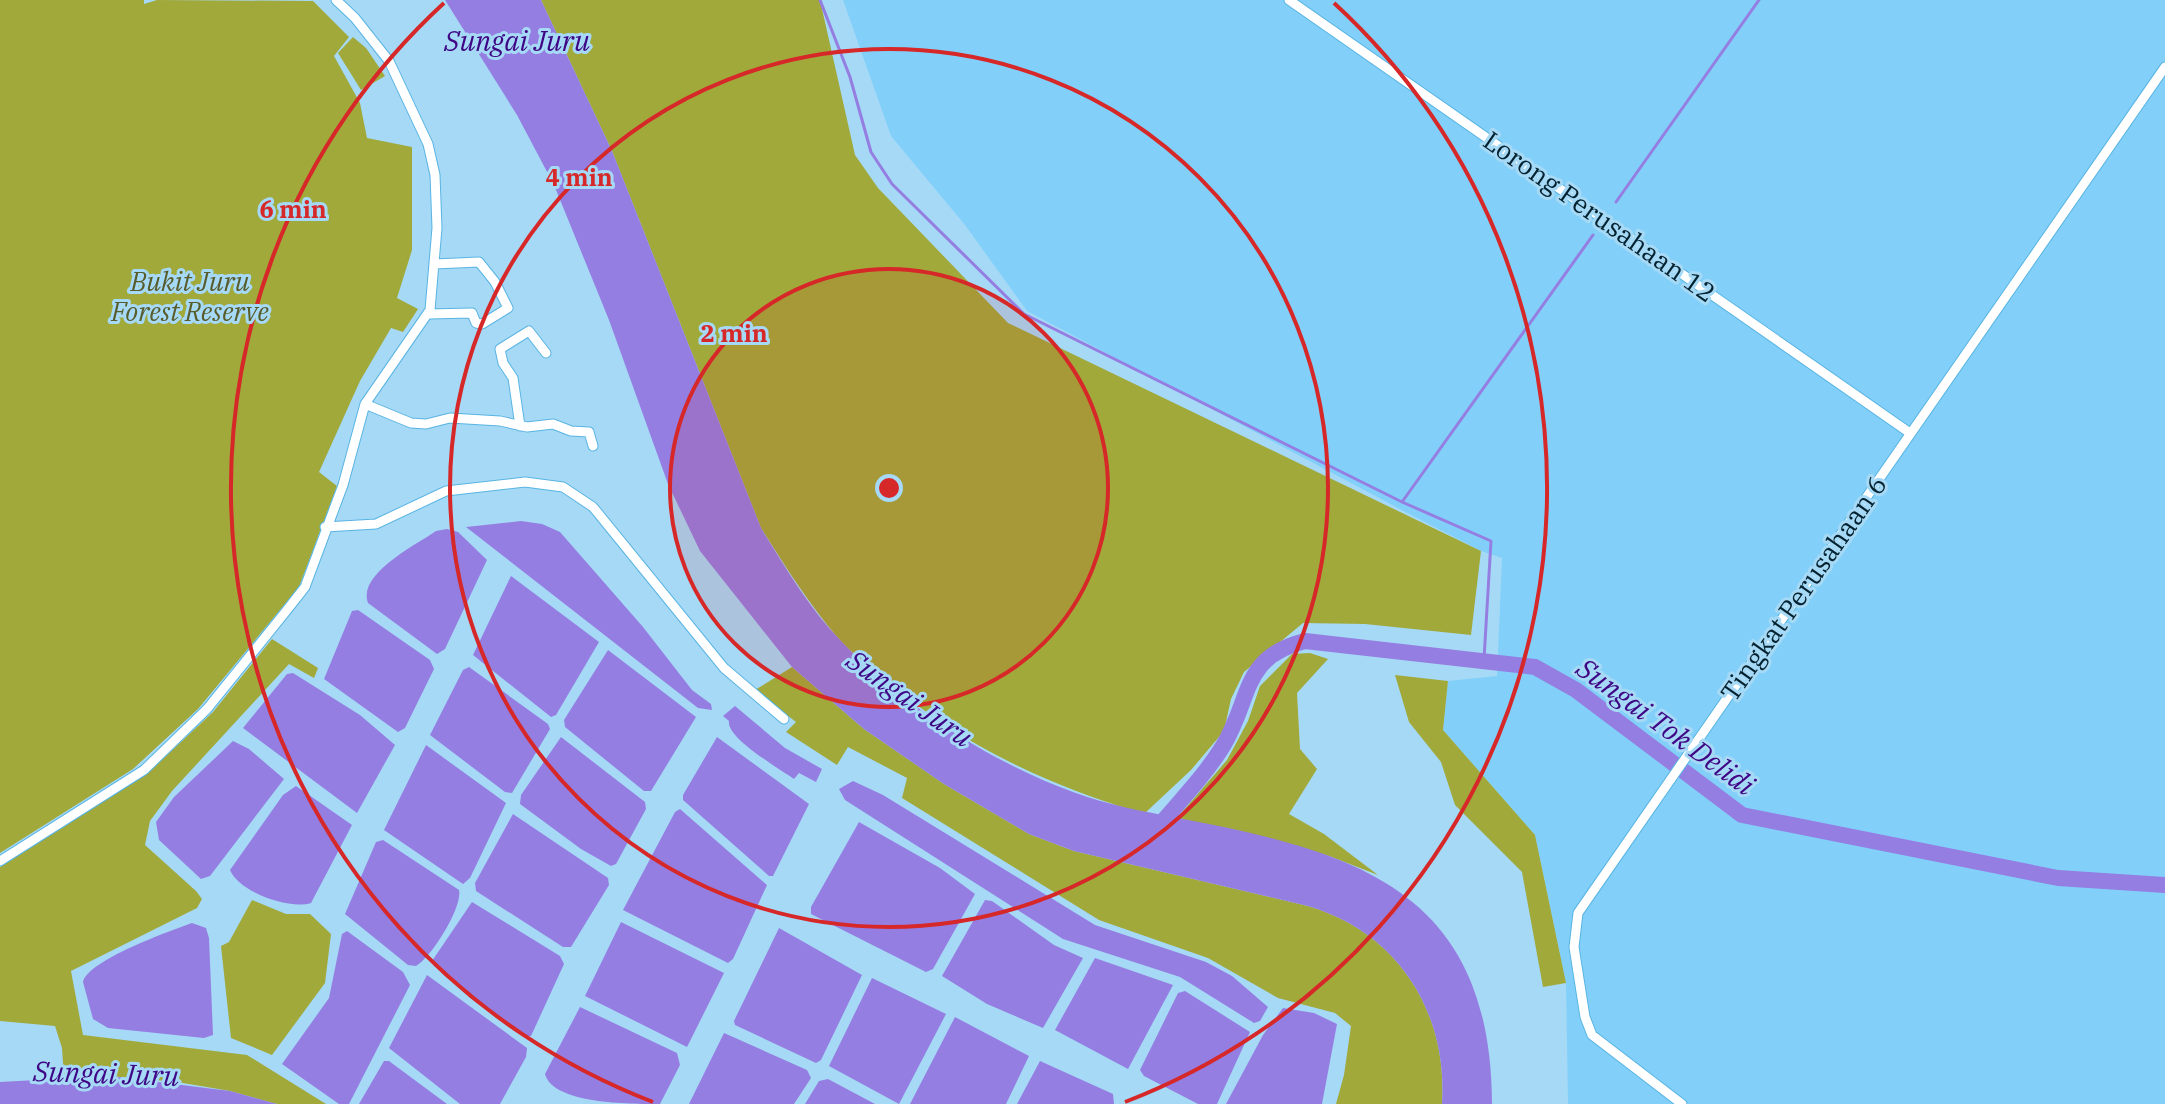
<svg xmlns="http://www.w3.org/2000/svg" width="2165" height="1104" font-family="'IBM Plex Serif',serif">
<rect width="100%" height="100%" fill="#a6d9f6"/>
<path fill="#82d0f9" d="M843,0H2165V1104H1568L1566,983L1535,835L1443,730L1448,681L1497,676L1502,558L1481,551L1398,508L1027,311L965,225L891,136Z"/>
<path fill="#a1a93a" d="M0,0H144V4L157,0L313,1L349,37L334,56L360,103L367,138L412,147V250L397,298L418,309L403,332L391,328L360,381L319,472L337,486L299,587L198,709L133,769L0,853Z
M541,0H820L855,155L878,188L1008,323L1481,551L1471,635L1365,624L1303,623L1244,672L1231,699L1224,731L1191,770L1144,814C1045,784 958,744 880,675C866,663 850,652 838,638C809,604 785,566 761,528L612,151Z
M353,37L366,48L385,76L361,90L338,53Z
M272,639L318,668L314,678L289,664L172,791L150,821L145,845L196,891L202,899L197,908L71,971L83,1035L247,1055L326,1104H277L230,1091L177,1082L110,1076L64,1078L62,1048L55,1026L0,1021V867L148,773L213,712Z
M1310,653L1328,659L1297,693L1300,749L1317,769L1289,814L1324,834L1378,875L1329,856L1177,818L1227,760L1248,721L1260,686L1292,654Z
M792,667L864,729L944,784L1029,834L1074,851L1308,906C1397,932 1448,1011 1442,1104H1336L1344,1075L1351,1026L1335,1013L1278,998L1208,958L1099,920L902,798L907,778L848,747L837,765L786,732L796,722L755,690Z
M1395,675L1448,681L1443,730L1535,835L1566,983L1543,987L1522,872L1455,805L1441,762L1409,722Z
M252,900L286,914H310L331,934L325,983L272,1055L231,1038L221,946L229,942Z"/>
<path fill="#957ee2" d="M445,0H541L612,151L761,528C785,567 809,608 841,641C903,706 989,761 1073,792C1107,805 1142,811 1178,818C1359,852 1491,892 1492,1104H1442C1448,1011 1397,932 1308,906L1074,851L1029,834L944,784L864,729L792,667L700,551L668,484L609,320L554,185L517,115Z
M521,521L542,524L560,532L643,627L692,690L711,704L712,710L698,708L466,527Z
M447,529L458,532L487,560L445,649L437,654L368,603C357,574 416,545 436,531Z
M511,576L599,642L556,715L551,717L473,655Z
M358,610L430,660L434,669L405,728L398,732L324,679L352,611Z
M608,650L696,717L651,791H644L565,727L564,720Z
M469,667L548,724L550,729L512,793L505,792L430,735L463,670Z
M293,673L360,715L395,745L357,813L243,728L287,674Z
M735,706L785,748L822,769L816,782L799,773L794,779C780,769 726,738 729,721L723,716Z
M561,737L645,802L646,809L616,864L611,866L581,849L520,804L521,795Z
M717,737L809,804L773,876H769L683,800V795Z
M233,741L249,749L284,779L210,876L201,879L159,840L156,822L174,797Z
M426,745L506,803L470,878L463,884L384,830Z
M853,781L883,795L1095,925L1206,962L1232,976L1268,1007L1260,1021L1254,1023L1180,977L1063,939L845,800L839,789Z
M296,786L352,825L311,903C289,910 239,892 230,870L283,795Z
M680,809L767,885L733,959L728,963L623,910L675,812Z
M513,814L608,878L609,885L571,947H563L476,891L475,883Z
M859,822L940,868L975,894L933,969L926,972L811,914V907Z
M383,840L459,890C463,907 431,958 416,966L408,965L345,914L376,842Z
M985,900L992,901L1054,945L1083,958L1043,1028L987,1004L942,976Z
M472,902L560,956L564,964L531,1036H524L434,966L432,961Z
M621,922L724,973L687,1047L585,996Z
M192,923L206,928L209,938L213,1035L204,1038L108,1028L93,1019L83,982C88,960 170,931 192,923Z
M779,928L862,975L821,1060L816,1063L735,1025L734,1021Z
M347,931L403,972L410,985L349,1104H339L282,1064L329,998L342,934Z
M1095,958L1173,985L1128,1069L1055,1030Z
M427,975L527,1048L526,1057L500,1104H460L389,1048Z
M872,978L946,1014L899,1104L829,1066Z
M1185,991L1250,1032L1217,1104H1198L1144,1076L1140,1070L1178,993Z
M580,1007L677,1053L680,1065L660,1104C629,1104 553,1104 545,1074Z
M1283,1008L1314,1013L1337,1024L1322,1104H1226L1263,1035Z
M955,1017L1029,1056L1006,1104H910Z
M724,1033L807,1070L811,1078L794,1104H689Z
M384,1061H389L447,1104H359Z
M1040,1061L1113,1094L1114,1104H1017Z
M110,1076L230,1091L277,1104H0V1082Z
M828,1079L875,1104H805L819,1081Z"/>
<g fill="none" stroke-linecap="round" stroke-linejoin="round">
<path stroke="#957ee2" stroke-width="3" d="M820,0L850,77L871,152L892,184L1024,314L1402,502L1491,541L1484,659
M1616,202L1759,0
M1402,502L1593,235"/>
<path stroke="#957ee2" stroke-width="16" d="M1153,833C1176,805 1204,777 1223,746C1252,698 1241,657 1305,641L1535,667L1576,690L1742,815L2058,878L2165,885"/>
<g stroke="#58b4e2" stroke-width="11">
<path id="minor" d="M1289,0L1910,433
M428,314L472,313L476,323L482,324L508,308L495,282L479,262L434,264
M365,404L411,423L426,424L450,418L500,421L527,427L553,424L571,431L589,432L593,446
M520,426L513,378L503,363L500,349L529,331L546,353
M325,527L376,524L446,491L525,482L563,487L593,507L724,668L784,719
M0,861L144,770L207,709L287,610L305,587L343,485L365,404L430,310L437,228L435,175L428,144L389,61L355,18L336,0
M1682,1104L1592,1035L1585,1017L1574,947L1578,913L2165,67"/>
</g>
<use href="#minor" stroke="#fff" stroke-width="9"/>
</g>
<circle cx="889" cy="488" r="219" fill="#d62828" fill-opacity=".12"/>
<g fill="none" stroke="#d62828" stroke-width="4">
<circle cx="889" cy="488" r="219"/>
<circle cx="889" cy="488" r="439"/>
<path d="M653 1102A658 658 0 0 1 444 3M1334 3A658 658 0 0 1 1125 1102"/>
</g>
<g text-anchor="middle" dominant-baseline="central" stroke-width="6" stroke-linejoin="round" paint-order="stroke">
<g font-size="26" fill="#03212f" stroke="#a6d9f6">
<text transform="translate(1600 216) rotate(35)">Lorong Perusahaan 12</text>
<text transform="translate(1803 588) rotate(-55)">Tingkat Perusahaan 6</text>
</g>
<g font-size="26" font-style="italic" fill="#585c2b" stroke="#a6d9f6">
<text x="190" y="281">Bukit Juru<tspan x="190" dy="30">Forest Reserve</tspan></text>
</g>
<g font-size="28" font-style="italic" fill="#3e0684" stroke="#a6d9f6">
<text x="517" y="40">Sungai Juru</text>
<text transform="translate(910 698) rotate(35)">Sungai Juru</text>
<text transform="translate(1666 726) rotate(36)">Sungai Tok Delidi</text>
<text transform="translate(106 1073) rotate(2)">Sungai Juru</text>
</g>
</g>
<circle cx="889" cy="488" r="12" fill="#d62828" stroke="#a6d9f6" stroke-width="4"/>
<g font-size="24" text-anchor="middle" font-weight="bold" fill="#d62828" stroke="#a6d9f6" stroke-width="6" stroke-linejoin="round" paint-order="stroke">
<text x="579" y="186">4 min</text>
<text x="293" y="218">6 min</text>
<text x="734" y="342">2 min</text>
</g>
</svg>
